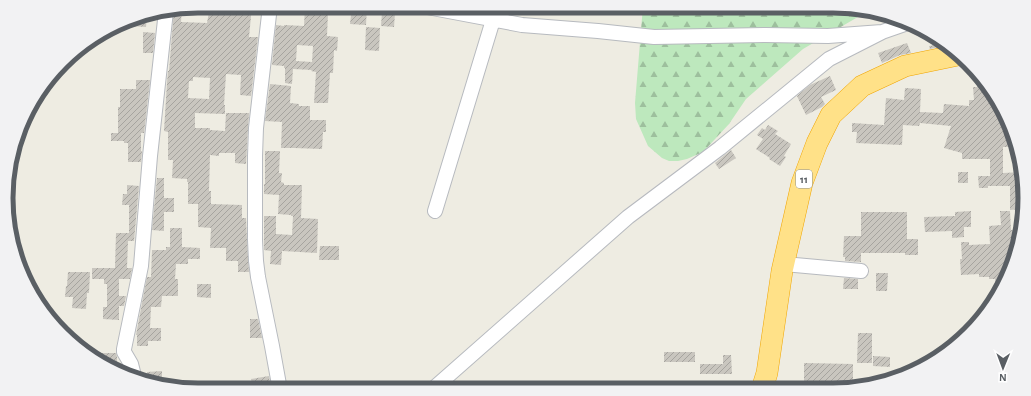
<svg xmlns="http://www.w3.org/2000/svg" width="1031" height="396" font-family="'Alegreya Sans',sans-serif">
<defs>
<pattern id="forest-firs" width="22" height="20" patternUnits="userSpaceOnUse"><rect width="22" height="20" fill="#bde8bd"/><path d="M5 1l3.5 6h-7zM16 11l3.5 6h-7z" fill="#9dbf9d"/></pattern>
<pattern id="building-hatch" width="6" height="6" patternUnits="userSpaceOnUse"><rect width="6" height="6" fill="#c9c6bf"/><path d="M-1 1l2-2M0 6l6-6M5 7l2-2" fill="none" stroke="#a6a49f"/></pattern>
</defs>
<rect width="100%" height="100%" fill="#eeece2"/>
<path fill="url(#forest-firs)" d="M643,6H833L872,11L863,14L803,49L746,99L729,124L703,152L687,159L678,161H669L662,158L648,146L636,119L635,103Z"/>
<path fill="url(#building-hatch)" fill-rule="evenodd" d="M210,6H219L240,9V6H252L249,37H258L251,96L240,95L241,75L226,74L224,105H225V114L195,113V128H210V130L225,131L226,113H249L248,128L246,164L235,163V153H219V156L210,155L209,191H211V204L242,205V218H246L247,240L249,272H238V261H226V248H210L211,228L198,227V204H188V182H187V179L172,178L173,160H168V132L164,131L167,83L168,71H169L174,10L182,9L181,22L207,23ZM193,77L210,78L209,99L188,98L189,81H193Z
M305,6H367L366,25L350,24L351,15L328,13L327,36L338,37L337,51L334,50L333,73H330L328,103H314L316,72L311,71L312,70L293,69L292,84L285,83V68H284V66L272,65L276,25L284,26V25L304,26ZM297,45L313,46L312,62L296,61Z
M382,12L395,13L394,27L381,26Z
M136,17H147L146,27L130,26V20Z
M366,27L380,28L379,51L365,50Z
M143,32L155,33L153,53H143Z
M932,37L947,44V45L930,49L929,46L935,45Z
M907,43L911,53L900,55L882,63L878,53Z
M830,76L836,90L821,97L825,104L822,107L806,115L797,96L810,85Z
M977,77L999,102L1014,147H1003V173L1023,172L1021,209L1010,210V186H988V188H979L978,176H990V159H962V153L944,148L951,126L920,123L919,126L903,125L902,145L856,143L857,132H852V123L884,125L886,98L904,100L905,88L921,89L920,112L943,113L944,104L969,106V100H974L973,87H977Z
M136,80H150L144,133H141V151H142L141,162H128V143H124V141H111V133H118V107H120V89H136Z
M270,84L291,86L290,103L299,104V106H310V120H326V132H323L322,149L294,148H281L282,122L265,121Z
M768,125L778,131L775,134L791,144L784,156L786,157L780,166L769,159L770,158L756,149L763,139L757,135L762,128L765,130Z
M731,150L736,158L719,169L715,163Z
M265,151H280L279,173H282L281,182L284,183V185H302L301,218L318,219L317,253L282,251L281,265L270,264L271,251L264,250V216H276V234L292,235L293,216H291V215L278,214L279,195L264,194V184H265Z
M958,172H968V183H958Z
M157,178H164V198H174V212H164V231L152,230Z
M127,185L139,186L134,241H128L127,268H132L130,279H119V296H126L124,306H119V320L103,319V307H107V284H104V279H92V268H115L116,233H129V205H122L123,194H127Z
M971,211V227H964V237L952,238V231L925,232L924,217L955,216V212Z
M1000,211H1010L1011,230H1016V232H1019L1018,248L995,299V279H989V277H979V274L961,275L960,259H962L961,242H969V245L990,244L989,226L1001,225Z
M861,212H907V239H918V255H905V253H861V262L845,261V257H843L844,236H861Z
M170,228H182V247L200,248V259H188V264H176L175,279H178V296H162L161,307H151L150,328H161V341H148V346H137V335H136L147,277H151L152,250H166V247H170Z
M320,246H339V260H319Z
M68,272H90L89,293H87L86,309L72,308L73,297H65L66,286H67Z
M876,273H888L887,291H876Z
M844,278L858,279V289H843Z
M197,284H211V298L197,297Z
M250,319H258L262,338H250Z
M858,333H872V363H857Z
M664,352H695V362H664Z
M87,353H116L117,357V368Z
M723,355H731L732,374H700V364H723Z
M873,356L890,357V367L873,366Z
M804,363L853,364V382H804Z
M162,371V380H147V372Z
M269,376L271,390H253L251,379Z"/>
<g fill="none" stroke-linecap="round" stroke-linejoin="round">
<g stroke="#b7babf" stroke-width="16">
<path id="minor" d="M270,6L256,128L255,156V240L256,261L258,277L272,346L280,390
M422,6L522,25L598,31L654,37L765,35L828,36L882,32L905,24
M435,211L493,20
M784,264L861,271
M134,376L131,364L124,352V349L141,266L150,156L166,11
M433,389L628,217L720,148L829,59L882,32"/>
</g>
<g stroke="#f0a500" stroke-width="22">
<path id="highway" d="M762,389L767,373L782,271L802,183L817,143L831,115L862,86L905,66L958,55"/>
</g>
<use href="#minor" stroke="#fff" stroke-width="14"/>
<use href="#highway" stroke="#ffe188" stroke-width="21"/>
</g>
<g text-anchor="middle" dominant-baseline="central" stroke-width="4" stroke-linejoin="round" paint-order="stroke">
<rect fill="#fff" stroke="#8c8f92" stroke-width="1" x="796" y="170" width="16" height="18" rx="3"/>
<g font-size="11" font-weight="bold" fill="#5a5f64">
<text x="804" y="179">11</text>
</g>
</g>
<path d="M0 0H1031V396H0ZM198 13H833A185 185 0 0 1 1018 198V198A185 185 0 0 1 833 383H198A185 185 0 0 1 13 198V198A185 185 0 0 1 198 13Z" fill="#f2f2f3" fill-rule="evenodd"/>
<path fill="none" stroke="#5a5f64" stroke-width="5" d="M198 13H833A185 185 0 0 1 1018 198V198A185 185 0 0 1 833 383H198A185 185 0 0 1 13 198V198A185 185 0 0 1 198 13Z"/>
<g transform="translate(1003 368) rotate(181)" stroke="#ffffff" stroke-width="3" paint-order="stroke">
<path d="M0-3L7 15L0 10L-7 15Z" fill="#5a5f64"/>
<text y="-6" font-size="11" font-weight="bold" text-anchor="middle" fill="#5a5f64">N</text>
</g>
</svg>
